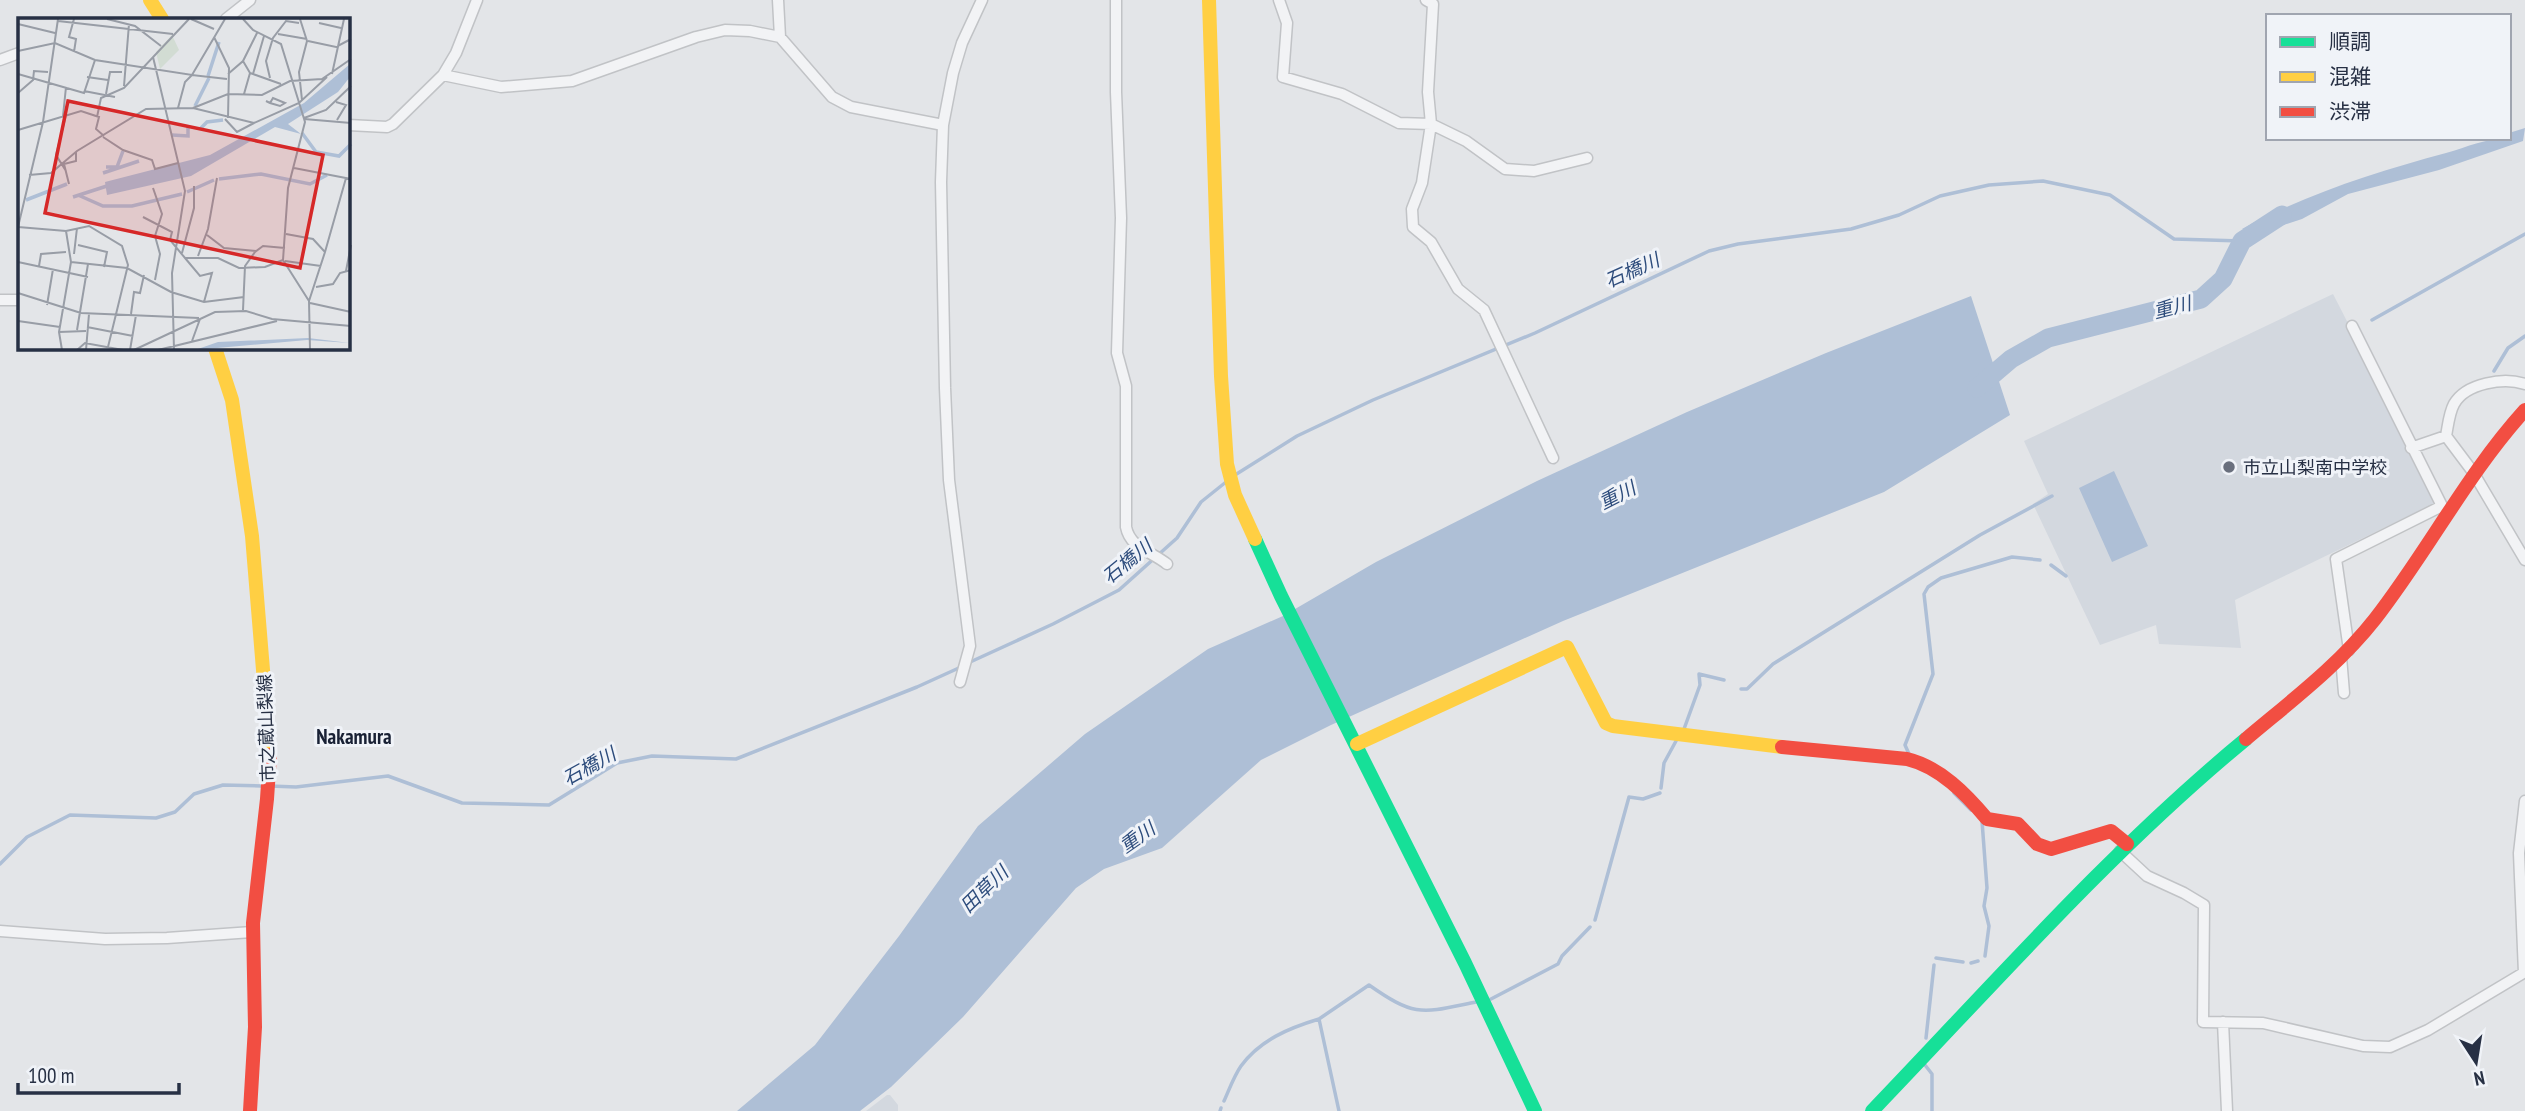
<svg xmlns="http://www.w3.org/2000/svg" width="2525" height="1111" font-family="'PT Sans Narrow','Noto Sans JP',sans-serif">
<rect width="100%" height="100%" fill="#e3e5e8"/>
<path fill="#d3d8df" d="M2333,294L2442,506L2431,505L2235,600L2241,648L2159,644L2156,625L2100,645L2033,504L2048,494L2024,441Z
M887,1095H890L898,1105V1111H866Z"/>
<path fill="#aebfd6" d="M2525,128L2523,141L2439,170L2348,194L2302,219L2274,228L2242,229C2306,194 2376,172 2446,153C2467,147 2487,138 2509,138V133Z
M1971,296L2010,415L1884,492L1563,621L1331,725L1261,760L1162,848L1104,869L1076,888L963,1017L891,1087L860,1111H737L815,1045L899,936L978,826L1085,734L1208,649L1283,616L1376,562L1537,481L1687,412L1826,353Z
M2114,471L2148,546L2112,562L2079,488Z"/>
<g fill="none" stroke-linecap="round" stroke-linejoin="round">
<path stroke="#aebfd6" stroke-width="3.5" d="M2372,320L2525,234
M2494,371L2508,348L2525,336
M1235,475L1297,436L1373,400L1535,333L1709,251L1738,244L1851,229L1899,215L1940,196L1989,185L2043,181L2110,195L2174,239L2242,241
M2051,565L2066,576
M968,663L1053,624L1119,590L1177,538L1201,502L1226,482
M1741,689H1747L1773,664L1980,535L2052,496
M1684,729L1700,685L1699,674L1724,680
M1909,754L1905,745L1933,674L1924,594L1928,587L1941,578L2012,557L2040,560
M270,786L296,787L388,776L462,803L549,805L617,763L652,756L736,759L917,687L961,667
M1661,788L1664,763L1676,741
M1954,793L1971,810
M1982,821L1987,888L1984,906L1989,926L1985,956
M0,864L27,837L70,815L156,818L175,812L194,794L223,785L262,786
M1595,920L1629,797L1643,799L1660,793
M1936,958L1963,962
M1971,963L1978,961
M1491,999L1558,964L1562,956L1590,927
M1926,1038L1934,965
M1925,1065L1932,1074V1111
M1224,1101C1229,1090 1234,1076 1241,1066C1260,1040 1289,1028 1319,1019
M1220,1111L1221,1108
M1339,1111L1319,1019L1369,985C1416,1018 1422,1013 1476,1002"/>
<path stroke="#aebfd6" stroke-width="19" d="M1977,388L2011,359L2048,338L2201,299L2223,279L2242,241L2282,215"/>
<g stroke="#c1c3c6" stroke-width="13">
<path id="street" d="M778,0L780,37
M1116,0V92L1121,218L1117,353L1126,386V527C1130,548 1151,551 1167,564
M1279,0L1287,23L1283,77L1342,94L1399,123L1431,124L1466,141L1505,169L1534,171L1587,158
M1426,0L1433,4L1428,92L1431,124L1422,183L1412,209L1413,227L1431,242L1458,289L1484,310L1553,458
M226,19L250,0
M0,60L19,53
M443,75L501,87L572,81L696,37L725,30L750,31L780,37L832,97L851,107L943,125
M348,125L387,127L393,124L443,75L456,53L477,0
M0,300H19
M2446,436C2448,426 2449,413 2454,404C2466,383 2504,377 2525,384
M2411,448L2446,436L2473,472L2525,560
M2349,650L2336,559L2442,506L2352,326
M2341,657L2344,693
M960,682L970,646L949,480L945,388L941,182L943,125L953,73L962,43L982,0
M2120,851L2147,876L2184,893L2204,905L2203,1022L2263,1023L2363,1046L2390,1047L2428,1030L2525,972
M0,931L105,939L167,938L252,932
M2524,973L2519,853L2525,801
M2223,1022L2227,1111"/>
</g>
<use href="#street" stroke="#f2f3f5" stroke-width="10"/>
<path stroke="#16e098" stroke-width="14" d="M1255,539L1281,596L1465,963L1535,1111
M1872,1111C1994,984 2110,851 2246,739"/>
<path stroke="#ffcf43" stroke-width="14" d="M150,0L162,19
M1209,0L1221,376L1227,464L1235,495L1255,539
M215,348L232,400L252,536L270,755
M1357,744L1567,647L1606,723L1613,726L1782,747"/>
<path stroke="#f24e42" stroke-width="14" d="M2246,739C2291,701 2339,665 2375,619C2428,551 2467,474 2525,410
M1782,747L1907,759C1940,767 1966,794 1987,819L2018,824L2037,844L2051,849L2111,831L2127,844
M250,1111L255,1027L253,923L267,799L270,755"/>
</g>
<circle fill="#696f7d" stroke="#f0f3f8" stroke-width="2.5" cx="2229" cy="467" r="7"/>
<g text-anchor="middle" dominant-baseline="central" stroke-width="6" stroke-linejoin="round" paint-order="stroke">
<g font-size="18" fill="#273044" stroke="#f0f3f8" text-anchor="start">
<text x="2243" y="467">市立山梨南中学校</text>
</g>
<g font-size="18" fill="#273044" stroke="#f0f3f8">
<text transform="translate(266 728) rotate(-92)">市之蔵山梨線</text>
</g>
<g font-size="19" font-style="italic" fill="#2d4c7c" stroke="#f0f3f8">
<text transform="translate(1632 270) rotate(-24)">石橋川</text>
<text transform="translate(2172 307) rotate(-14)">重川</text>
<text transform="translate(1617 495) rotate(-27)">重川</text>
<text transform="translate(1127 561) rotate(-39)">石橋川</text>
<text transform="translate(589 766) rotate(-29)">石橋川</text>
<text transform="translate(1137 837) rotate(-35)">重川</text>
<text transform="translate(984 889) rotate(-44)">田草川</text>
</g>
<g font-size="21" font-weight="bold" fill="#192135" stroke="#f0f3f8">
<text x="354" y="736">Nakamura</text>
</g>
</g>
<g transform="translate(18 18)">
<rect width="332" height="332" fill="#e3e5e8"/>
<path d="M154,17L161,32L142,51L138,34Z" fill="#d2dcd3"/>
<path d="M332,46V59L320,74L270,106L283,116L257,109L173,158L89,177L87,164L192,137L286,85ZM290,320L332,325L289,322L177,332L200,324Z" fill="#aebfd6"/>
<path fill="none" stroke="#aebfd6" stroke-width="3.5" d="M190,58L201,24M177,88L191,60M182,111L189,104L205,102M284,115L298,134L321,138L333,126M154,117L170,118V107M88,149H99L105,133M85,155L121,143M201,161L243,156L292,166L309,157M169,174L196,162M60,177L85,188H114L164,176M55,179L92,167M8,182L49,166"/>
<path fill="none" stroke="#989da6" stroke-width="2" d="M89,1L117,8L143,28M173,1L196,11M225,1L235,12L263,26L287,104L270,170L265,242L291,283L292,332M282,1L289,23L281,54L284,82M40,3L155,16M301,5L323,10M0,6L37,15M260,16L289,21M196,19L211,50L210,100M290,23L318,29L333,21M0,33L37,25L77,42L174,57L207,1M56,34L58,21L51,19L56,1M135,39L167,173L154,255L156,332M225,43L232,55L263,66M0,56L66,75L77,42M210,56L225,43L239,15M235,56L246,18M314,56L326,1M69,59L90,62M252,60L248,43L255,20L268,3L281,5M106,68L111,6M66,73L97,79M0,75L15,62L16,53L30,54M88,76L92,54H104M226,76L232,55M248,83L252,85L262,88L267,85L255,80L252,85M318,84L328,87L319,102M160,90L167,64L174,57L209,61M175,90L210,76L244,77L272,63L304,61L333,41M48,97L38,137L48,153M45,98L48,69M79,99L83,80L106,70L171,1M286,100L308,92L333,68M207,101L219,114L236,105M286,101L333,105M0,112L63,93L81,99L78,111L86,118M85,119L105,132L134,142L137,151L160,145M276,150L333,161M11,157L33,155L59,133L128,91L175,90L236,105L281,85L309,59M51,166L46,146L58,143V134M135,170L144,196L137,218L142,236L137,262M125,199L154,214L152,222L167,240H200L221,250L247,249L265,242M0,209L48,213L71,208L104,228L110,247L90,329M0,209L25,104L40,1M268,216L295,221L307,234L291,283M189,217L206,230L238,233M60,227L89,234L86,249M307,234L328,160M164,235L176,190V168M56,236L59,210M180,238L190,211L199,160M167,240L182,258L194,255L186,284M267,243L303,248M0,244L70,259M53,244L109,250L153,274L186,284L226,279M21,248L23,236L48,234M328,253L333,227M298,269L315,266L322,255L333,252M0,275L63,295M292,285L333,294M29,287L35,251M225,292L227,248L237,234L245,228L267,230M63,295L181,300M113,296L116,274L122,275L126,257M0,303L42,309M69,309L115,318M59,312L70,246M41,314L68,313M174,323L182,301M44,332L41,314L53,244L48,213M59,332L67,325L105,332M68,332L71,296M112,332L118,297M116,332L197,294L228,293L254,301L333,308M140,332L259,303"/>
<path fill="#d62828" fill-opacity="0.15" stroke="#d62828" stroke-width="3.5" d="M50,83L305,137L282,250L27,195Z"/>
<rect width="332" height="332" fill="none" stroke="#273044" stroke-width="3.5"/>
</g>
<rect x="2266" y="14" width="245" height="126" fill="#f0f3f8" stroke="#a0a5b0" stroke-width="2"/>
<rect x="2280" y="37" width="35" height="10" fill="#16e098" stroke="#a0a5b0" stroke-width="2"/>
<text x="2329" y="49" font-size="21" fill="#273044">順調</text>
<rect x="2280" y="72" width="35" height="10" fill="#ffcf43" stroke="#a0a5b0" stroke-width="2"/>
<text x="2329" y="84" font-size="21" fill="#273044">混雑</text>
<rect x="2280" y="107" width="35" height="10" fill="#f24e42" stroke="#a0a5b0" stroke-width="2"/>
<text x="2329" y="119" font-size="21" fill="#273044">渋滞</text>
<g transform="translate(2476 1062) rotate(168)" stroke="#f0f3f8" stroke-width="5" paint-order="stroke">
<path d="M0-5L12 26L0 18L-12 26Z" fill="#273044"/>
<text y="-10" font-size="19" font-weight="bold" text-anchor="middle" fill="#273044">N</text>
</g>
<path d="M18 1083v10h161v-10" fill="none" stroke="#273044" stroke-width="3.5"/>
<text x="28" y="1083" font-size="21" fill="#273044" stroke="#f0f3f8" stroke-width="5" paint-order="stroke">100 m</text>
</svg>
